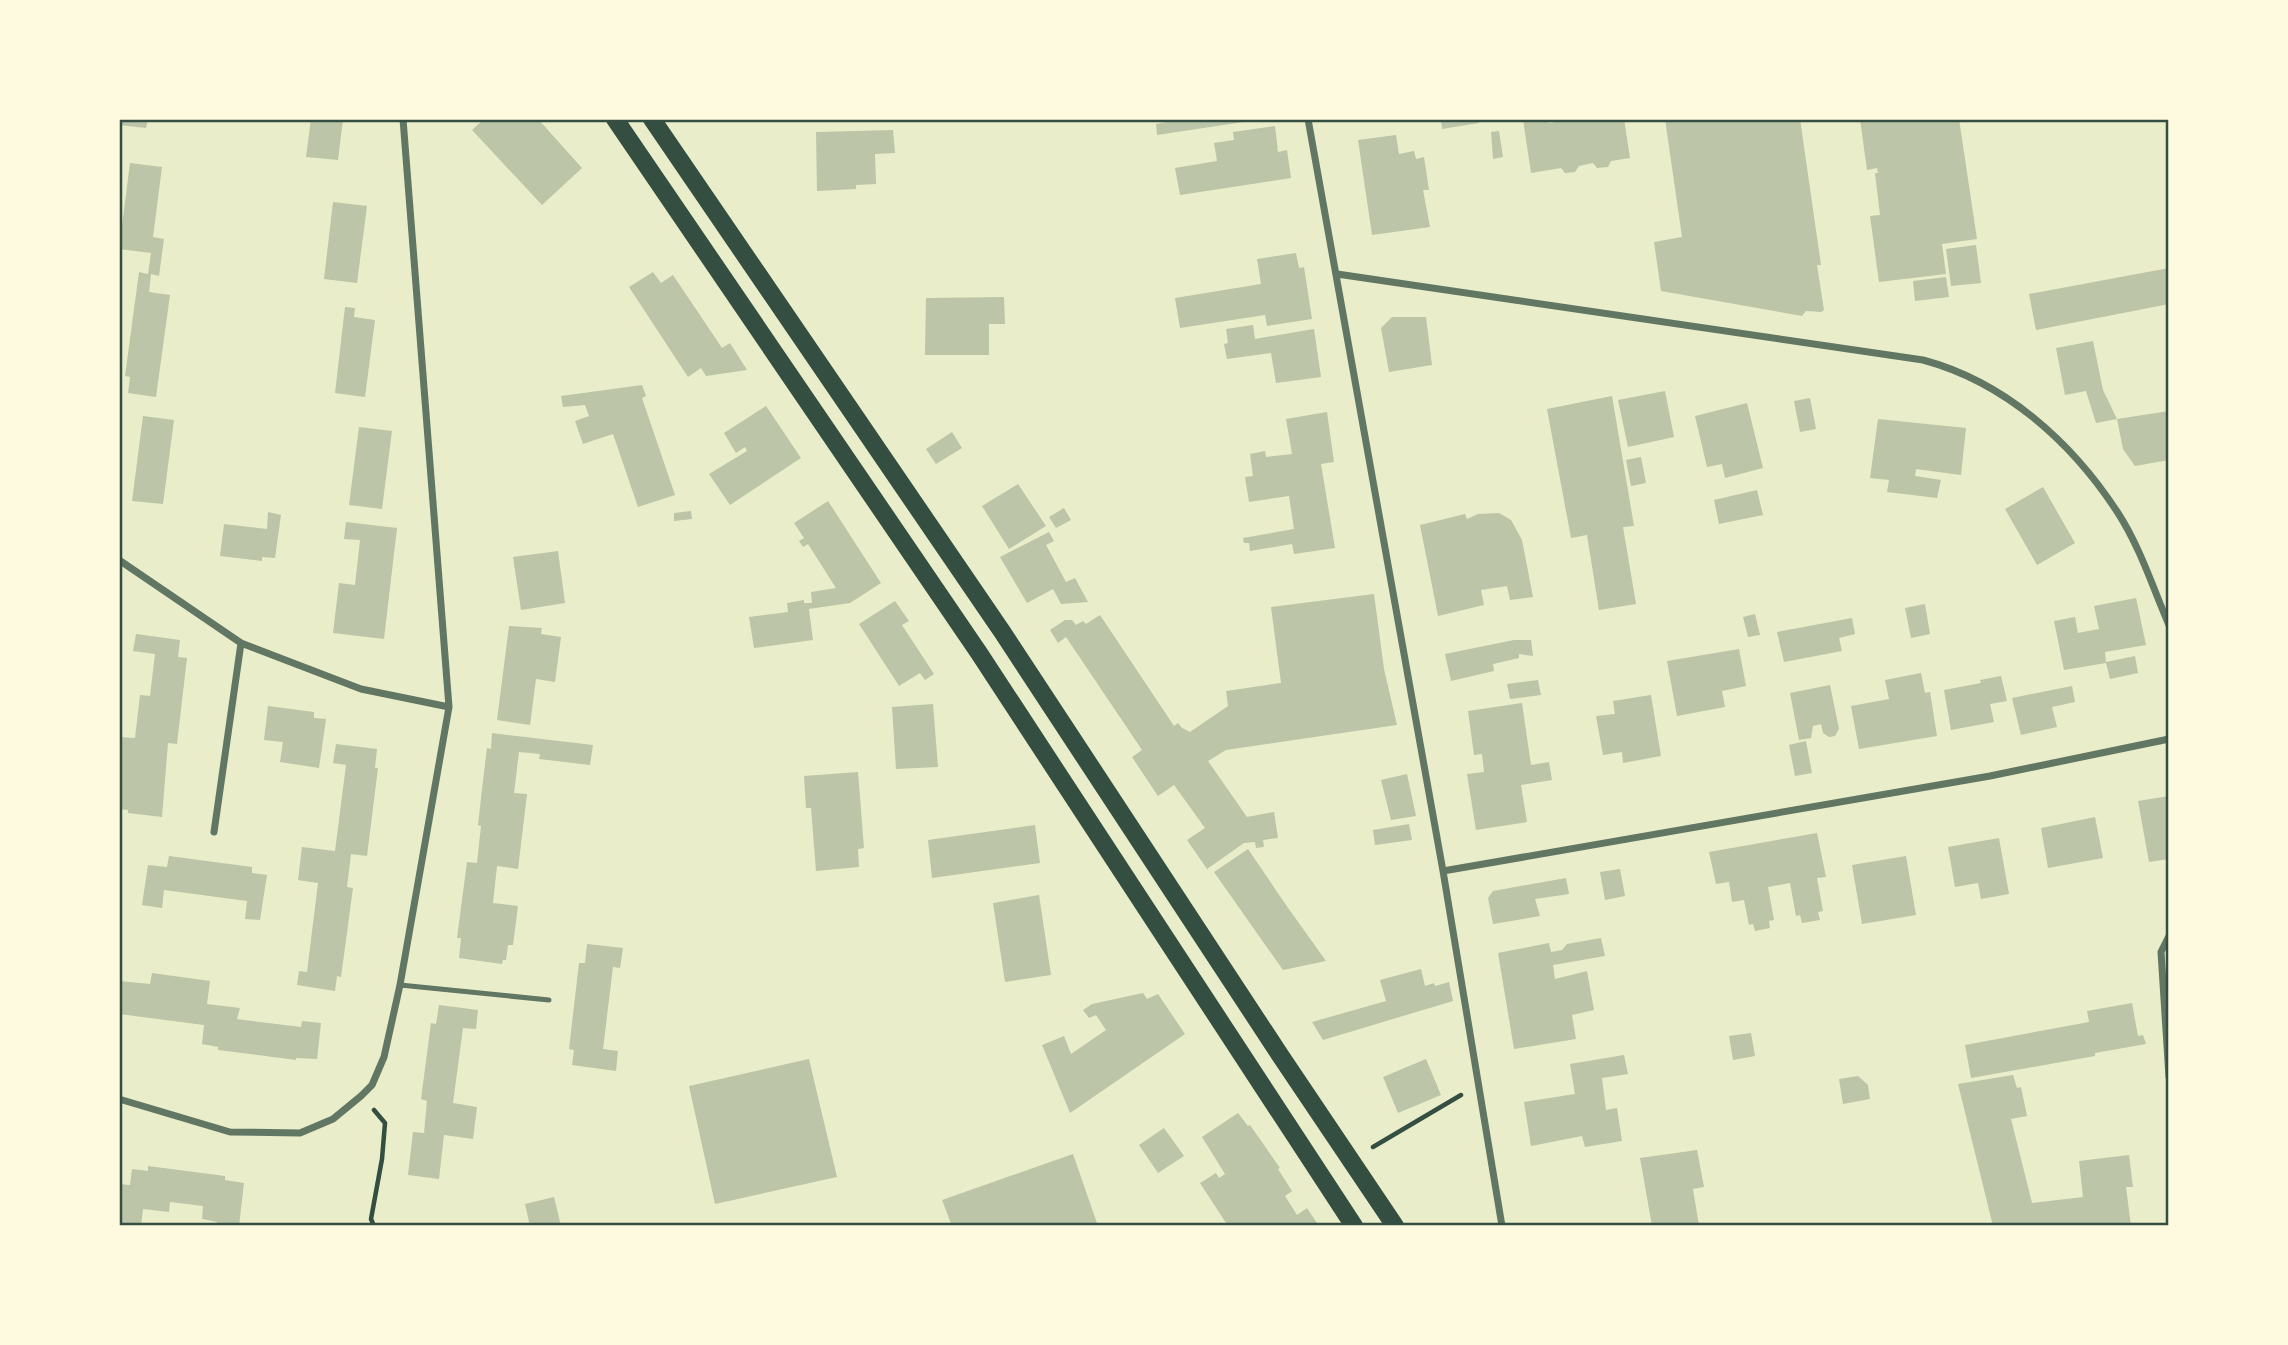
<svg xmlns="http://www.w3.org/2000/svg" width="2288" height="1345" font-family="Signika,sans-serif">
<rect width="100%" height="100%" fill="#e9edc9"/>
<path fill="#bcc5a7" d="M119,119H148L146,128L119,125Z
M311,119H343L338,160L306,157Z
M484,119H538L582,168L542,205L472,130Z
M1174,119H1249L1250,121L1157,135L1156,124L1174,121Z
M1441,119H1478L1479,123L1442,129Z
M1523,119H1548L1549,123L1577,119H1624L1630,158L1611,161L1608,167L1597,168L1593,163L1579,166L1575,172L1565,173L1561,168L1531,173Z
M1665,119H1800L1821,265H1817L1824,310L1821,312L1806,311L1802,316L1661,291L1654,242L1682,237Z
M1860,119H1959L1977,239L1942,244L1946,274L1879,282L1870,216L1880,215L1875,173H1878L1877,168L1867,170Z
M1275,126L1278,152L1287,150L1291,178L1180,195L1175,168L1217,161L1214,143L1234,140L1233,132Z
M893,130L895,153L875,154L876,184L856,185V189L817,191L816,132Z
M1499,131L1503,157L1493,159L1491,132Z
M1396,135L1399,154L1414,151L1416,159L1424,157L1429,190H1423L1430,227L1372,235L1358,140Z
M130,163L162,167L153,237L164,239L159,276L151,274L149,292L170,295L156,397L128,393L130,377L125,376L139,272L148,274L151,253L119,249Z
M333,202L367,206L357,283L324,279Z
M1976,245L1981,283L1951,286L1946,249Z
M1296,253L1299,268L1304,267L1312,319L1267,326L1265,315L1180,328L1175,298L1261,284L1257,259Z
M2169,268V304L2036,330L2029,294Z
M653,272L661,283L673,275L722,348L730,343L747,370L706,376L701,368L688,377L629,287Z
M1946,277L1949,297L1915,301L1913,281Z
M1004,297L1005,324H989V355H925L926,298Z
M345,307L355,308L354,317L375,320L365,397L335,393Z
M1392,317H1426L1432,365L1389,372L1381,328Z
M1253,325L1255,339L1314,329L1321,377L1276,383L1271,353L1227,359L1224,344L1228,343L1226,329Z
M2093,341L2103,390L2117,419L2096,423L2086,391L2065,395L2056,348Z
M642,385L646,396L642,398L675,495L638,507L613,434L583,444L575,421L589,416L585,405L563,407L561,396Z
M1665,391L1674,437L1628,447L1618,400Z
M1612,396L1634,526L1623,527L1636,604L1599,610L1587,535L1571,538L1547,409Z
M1810,398L1816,429L1800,432L1794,401Z
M1747,403L1763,468L1725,478L1722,464L1707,467L1695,416Z
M766,406L801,458L730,505L709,474L747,451L745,447L736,453L724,433Z
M2169,411V460L2135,466L2123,449L2117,419Z
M1327,412L1334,462L1321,464L1335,548L1294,554L1292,544L1250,551L1249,543H1244L1243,538L1294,529L1289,496L1249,502L1245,477L1253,476L1250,454L1265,451L1266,457L1292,454L1286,419Z
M143,416L174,420L163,504L132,501Z
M1878,419L1966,428L1961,475L1916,469L1915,476L1941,480L1937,498L1887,492L1889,480L1870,478Z
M359,427L392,431L382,509L349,505Z
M952,432L962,448L936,464L926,449Z
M1641,457L1646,483L1631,486L1626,460Z
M1018,484L1046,526L1009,549L982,506Z
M2043,487L2075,543L2037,565L2005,509Z
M1757,490L1763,515L1719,524L1714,500Z
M828,501L881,583L850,603L809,609L813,640L754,648L749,617L788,612L787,603L804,600V603H812L811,592L836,588L808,544L803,547L799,541L804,538L794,523Z
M1064,508L1071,520L1056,528L1049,517Z
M691,511L692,519L674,521V513Z
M268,512L281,515L275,558L262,557V561L220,556L224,524L267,529Z
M1499,513L1511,520L1522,540L1533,597L1510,600L1507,586L1481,590L1484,605L1438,616L1420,525L1465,514L1467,519L1478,514Z
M346,522L397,528L384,639L333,633L339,583L355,585L360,540L344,539Z
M1049,532L1054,541L1046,545L1066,582L1075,578L1088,602L1061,604L1053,589L1027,603L1000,557Z
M558,551L565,603L521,610L513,557Z
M1374,594L1384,669L1397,725L1226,750L1208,761L1247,817L1274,812L1278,838L1263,840L1264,847L1256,848L1255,842L1244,843L1207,869L1187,840L1205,828L1174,785L1158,796L1132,757L1142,750L1066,637L1058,643L1050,630L1065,620H1072L1076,625L1083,621L1086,624L1100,615L1174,726L1178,723L1182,728L1190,732L1228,706L1226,691L1281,683L1271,607Z
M2136,598L2146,645L2105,652L2106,662L2135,656L2138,673L2110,679L2106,663L2064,670L2054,621L2075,617L2078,633L2099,629L2094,606Z
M895,601L909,621L902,625L934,674L925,680L920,673L899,686L859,624Z
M1925,604L1930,634L1911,638L1905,608Z
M1755,614L1760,635L1748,637L1743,617Z
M1852,618L1855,634L1839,638L1842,651L1784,662L1777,632Z
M509,626L542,628L541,634L561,637L555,682L536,679L530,725L497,720Z
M136,634L180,640L178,657L187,658L177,744L168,743L162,817L128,813V810L119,809V737L135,738L140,695L150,696L155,654L133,651Z
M1514,640H1531L1533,656L1519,654V658L1493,664L1494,671L1451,681L1445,654Z
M1739,649L1746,686L1722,691L1725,707L1677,716L1667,661Z
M1921,673L1925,693L1930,692L1937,736L1859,749L1851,706L1889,699L1885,680Z
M2001,676L2007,701L1990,704L1994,722L1951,730L1944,690L1981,683L1980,680Z
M1538,680L1541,695L1510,699L1507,684Z
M1830,685L1839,729L1835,736L1829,737L1823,733L1821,724L1813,726L1811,738L1799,740L1790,693Z
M2072,686L2075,702L2052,707L2057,727L2021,735L2012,698Z
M1651,695L1661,756L1623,763L1622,752L1603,755L1596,716L1615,714L1613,701Z
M1522,703L1531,765L1549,762L1552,780L1521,785L1527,822L1476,830L1467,774L1484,772L1482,754L1474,755L1468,711Z
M933,704L938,767L896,769L892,707Z
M268,706L314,712V718L326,719L319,768L280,762L283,742L264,740Z
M492,733L593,745L590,765L539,759L540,754L519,752L514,793L527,794L518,869L497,866L493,903L518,906L513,945H508L506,960H503L502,964L459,958L461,938H457L467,862L477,863L481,826L478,825L482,789L487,748L491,749Z
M1806,741L1812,773L1795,776L1789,745Z
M336,744L377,749L375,768H378L367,856L351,854L347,887L353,888L341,977L337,976L335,991L297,985L299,971L307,972L318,883L298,880L302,847L335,851L346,765L333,763Z
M858,772L864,848L858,849L859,867L816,871L811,808H806L804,776Z
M1407,774L1416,816L1391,820L1381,780Z
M2169,796V859L2149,862L2138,801Z
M2095,817L2103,858L2048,868L2041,828Z
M1409,824L1412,840L1375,845L1373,830Z
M1035,825L1040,863L932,878L928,840Z
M1817,833L1826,877L1817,878L1823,911L1818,912L1820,920L1802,923L1800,915L1796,916L1790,883L1768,887L1774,920L1769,921L1770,928L1755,931L1753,924L1749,925L1744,900L1732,902L1729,882L1716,884L1709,852Z
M1999,838L2009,894L1981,899L1978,883L1955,887L1948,847Z
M1248,849L1286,905L1326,961L1283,970L1214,872Z
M169,856L252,867V873L267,875L260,920L245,919L247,901L202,895L164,890L162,908L142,905L148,865L167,867Z
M1906,856L1916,915L1862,924L1852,865Z
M1620,869L1625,896L1605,900L1600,872Z
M1566,878L1569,894L1535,899L1540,916L1493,924L1488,898L1493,891Z
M1039,895L1051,975L1005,982L993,903Z
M1601,938L1605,956L1553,965L1555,979L1587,971L1594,1010L1572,1015L1576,1039L1514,1049L1498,953L1549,943L1551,952L1562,950L1567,944Z
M587,944L623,948L620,968L613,967L603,1049L618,1051L616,1071L572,1065L574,1050L569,1049L579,963H585Z
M1421,969L1425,986L1434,983L1435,986L1449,982L1453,1001L1323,1040L1312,1022L1386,1001L1380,980Z
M152,973L210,981L207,1004L240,1008L237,1019L301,1027L302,1021L321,1023L317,1059L296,1058V1060L218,1050V1047L202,1044L204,1025L119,1014V981L150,984Z
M1143,993L1147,999L1158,994L1185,1034L1070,1113L1042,1045L1064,1036L1071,1054L1106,1030L1096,1015L1089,1018L1083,1010L1092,1004Z
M2132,1003L2138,1036L2143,1035L2146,1044L2095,1053V1056L1971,1078L1965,1045L2089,1022L2087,1011Z
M439,1005L478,1010L476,1029L463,1028L453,1103L477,1107L473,1139L444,1135L439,1179L408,1175L413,1132L424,1133L427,1101L421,1099L431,1023L436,1024Z
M1751,1033L1755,1056L1733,1060L1729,1036Z
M1624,1055L1628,1074L1602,1078L1606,1110L1617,1108L1622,1141L1585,1147L1582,1136L1531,1146L1524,1102L1575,1094L1570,1064Z
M809,1059L837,1177L715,1204L689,1086Z
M1426,1059L1441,1095L1398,1113L1383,1077Z
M2013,1075L2017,1088L2021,1087L2027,1116L2011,1119L2032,1203L2083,1197L2079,1161L2129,1155L2133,1187H2126L2131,1226H1993L1958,1084Z
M1858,1076L1868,1085L1870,1099L1843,1104L1839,1079Z
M1238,1113L1248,1126L1250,1125L1280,1168L1278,1169L1292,1191L1285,1196L1297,1215L1307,1208L1319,1226H1228L1200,1183L1216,1173L1219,1178L1225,1174L1202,1137Z
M1164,1128L1184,1156L1158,1173L1139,1145Z
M1697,1150L1704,1187L1693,1189L1699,1226H1652L1640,1158Z
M1073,1154L1098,1226H952L942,1200Z
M148,1166L225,1176V1180L244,1183L239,1226H217V1222L202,1219L203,1206L170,1202L169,1212L143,1209L141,1226H119V1184L130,1185L132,1169L148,1171Z
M554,1197L561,1226H530L525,1204Z"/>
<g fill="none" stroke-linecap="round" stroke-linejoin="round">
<path stroke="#344e41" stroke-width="4.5" d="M374,1110L385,1123L382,1159L371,1219L374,1226
M1373,1147L1461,1095"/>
<path stroke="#617663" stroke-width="5" d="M400,985L549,1000"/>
<path stroke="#617663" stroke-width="7" d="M1308,119L1443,871L1502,1226
M1337,274L1923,360C2005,382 2072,442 2118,513C2140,547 2153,588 2169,625
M119,560L241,643L361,689L449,707
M214,832L241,643
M1443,871L1990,776L2169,739
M2169,936L2161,952L2169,1077
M119,1099L230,1132L300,1133L333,1119L361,1096L372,1085L384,1057L400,985L449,707L403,119"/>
<path stroke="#344e41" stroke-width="18" d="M615,119L979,653L1354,1226
M652,119L1003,633L1280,1055L1395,1226"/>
</g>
<rect width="2288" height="1345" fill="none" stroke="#fefae0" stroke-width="242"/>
<rect x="121" y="121" width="2046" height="1103" fill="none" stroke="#344e41" stroke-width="2.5"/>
</svg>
